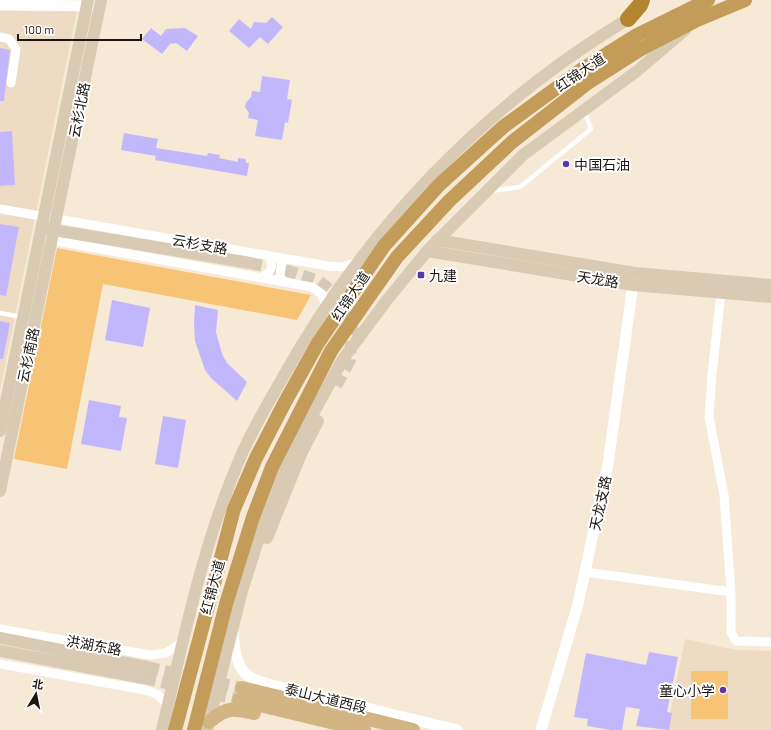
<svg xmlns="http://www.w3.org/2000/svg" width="771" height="730" font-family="Barlow,'Noto Sans SC',sans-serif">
<rect width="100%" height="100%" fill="#f6e9d6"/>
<path fill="#eddcc3" d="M0,10H77L0,390Z
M685,639L736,650L771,651V730H667Z"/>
<path fill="#f7c476" d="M57,248L311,295L297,320L103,284L67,469L14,459Z
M691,671H728V719H691Z"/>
<path fill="#c2b7fd" d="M272,17L283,27L268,44L260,37L249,48L229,31L239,19L251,29L254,22L266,23Z
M151,28L161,36L166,29L185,28L198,36L187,51L176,43L170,44L162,54L142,39Z
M0,48L10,50L4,101H0Z
M262,76L290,80L287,99L292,100L288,123L285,122L282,140L255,136L258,120L248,118L249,113L245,107L246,103L251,97L252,91L260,92Z
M12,131L15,185L0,186V132Z
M124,133L158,139L156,148L207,156L208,153L220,155L219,158L238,162V158L246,159V163H249L247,176L155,160L156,156L121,150Z
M0,224L19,227L6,296L0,295Z
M112,300L150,308L143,347L105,340Z
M195,305L218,310L216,332L222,354L227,363L247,382L237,401L211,378L205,370L195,341L194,322Z
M0,321L10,323L3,359H0Z
M89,400L121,406L119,417L127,418L121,451L81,444Z
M163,416L186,420L178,468L155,464Z
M649,652L678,657L667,712L672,713L669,730L636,726L640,709L626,707L622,730H611L587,726L588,719L574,717L586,653L646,665Z"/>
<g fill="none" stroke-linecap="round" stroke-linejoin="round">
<path stroke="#d5cab8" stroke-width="12" stroke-dasharray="12 6" stroke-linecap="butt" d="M250,263L288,271L319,281L341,299L352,328L350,360L335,388
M147,667L242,688
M144,678L239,700"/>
<path stroke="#fff" stroke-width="4.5" d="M491,191L520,187L591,129L584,110
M0,313L22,317"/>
<path stroke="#fff" stroke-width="9" d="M0,37L9,39L16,49L11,83
M0,209L328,266L341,267L355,263
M40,238L312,287L322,294L326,305
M282,258L280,275L283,282
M260,278C269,274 272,271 272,261L267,255
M721,293L712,374L709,417L724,495L731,592V632L736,641L771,642
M585,572L731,592
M0,629L150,655L166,653L184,641
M0,664L145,690L157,694L168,705"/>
<path stroke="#fff" stroke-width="11" d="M0,5L99,6
M233,632C234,648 236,669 251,678C257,681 265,683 272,685L457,730
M541,730L578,604L608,464L634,277"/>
<path stroke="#d9cbb3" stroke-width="12" d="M48,229L250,263
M437,240L635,273L771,285
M427,251L633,285L771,297
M0,431L88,0
M0,491L101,0
M267,538L301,454L318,421
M0,638L147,667
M0,651L144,678
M162,730C183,642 202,547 238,463C250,433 267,405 283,377C365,230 483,106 628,19
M207,730L242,591L270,503L297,443L343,359L387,300L427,251L523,155L637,71L685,30"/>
<path stroke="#d3b583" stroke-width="14" d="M242,688L413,730
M239,700L364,730
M209,722C226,707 233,708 254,713"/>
<path stroke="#c49c5a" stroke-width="14" d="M175,730L234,509L256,458L285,402L318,343L384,246L439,185L503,127L581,70L637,35L708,0
M194,730L226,604L253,517L272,467L331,351L397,257L449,201L512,142L589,82L641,49L697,20L745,0"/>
<path stroke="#b58431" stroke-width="16" d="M628,19L640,5L642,0"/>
</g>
<g fill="#5b37af" stroke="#fff" stroke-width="1.5">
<circle cx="566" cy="164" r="4"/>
<rect x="417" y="271" width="8" height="8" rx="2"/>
<circle cx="723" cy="690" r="4"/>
</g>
<g text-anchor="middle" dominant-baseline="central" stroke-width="4" stroke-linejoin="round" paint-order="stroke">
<g font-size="14" fill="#1c1711" stroke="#fff">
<text transform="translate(580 72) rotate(-34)">红锦大道</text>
<text transform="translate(79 110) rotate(-79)">云杉北路</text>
<text transform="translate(200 244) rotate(10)">云杉支路</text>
<text transform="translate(598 279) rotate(9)">天龙路</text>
<text transform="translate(350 296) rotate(-56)">红锦大道</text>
<text transform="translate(28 355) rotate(-78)">云杉南路</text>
<text transform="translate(600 503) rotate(-78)">天龙支路</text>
<text transform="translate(212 587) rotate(-75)">红锦大道</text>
<text transform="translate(94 645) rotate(10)">洪湖东路</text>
<text transform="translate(326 698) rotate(14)">泰山大道西段</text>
</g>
<g font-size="14" fill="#1c1711" stroke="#fff" text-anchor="start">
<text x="574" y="164">中国石油</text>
<text x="429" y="275">九建</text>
<text x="715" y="690" text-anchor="end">童心小学</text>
</g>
</g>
<g transform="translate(36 694) rotate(10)" stroke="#ffffff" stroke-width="3" paint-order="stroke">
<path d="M0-3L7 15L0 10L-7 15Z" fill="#1c1711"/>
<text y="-6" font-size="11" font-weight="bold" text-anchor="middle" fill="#1c1711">北</text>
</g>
<path d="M18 34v6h123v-6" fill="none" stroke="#1c1711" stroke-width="2"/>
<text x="24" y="34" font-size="12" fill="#1c1711" stroke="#ffffff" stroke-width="3" paint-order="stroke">100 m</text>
</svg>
